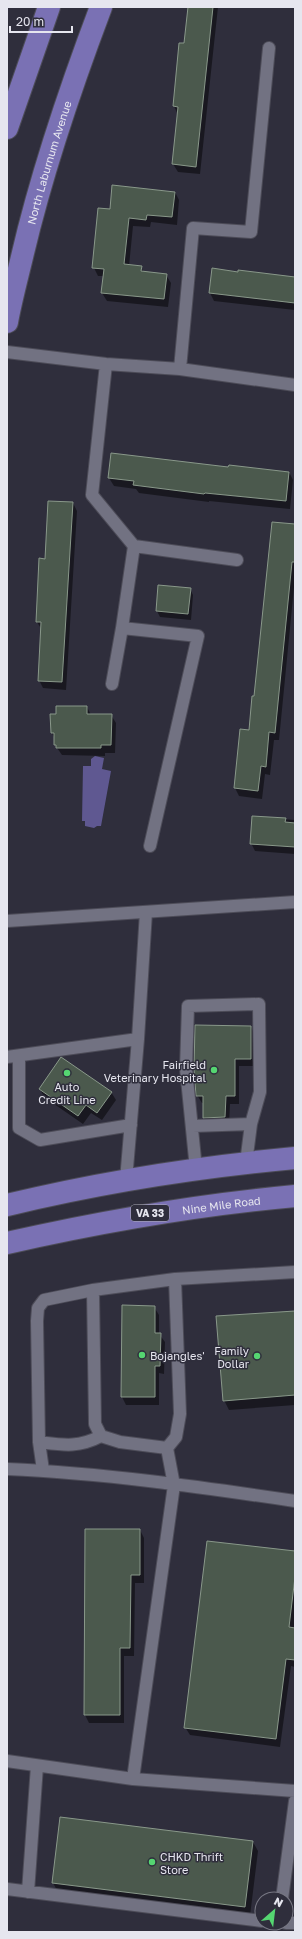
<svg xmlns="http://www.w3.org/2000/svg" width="302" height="1939" font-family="'Golos Text',sans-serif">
<rect width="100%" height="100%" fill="#2f2e3c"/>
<path fill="#5f5891" d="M95,756L104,758L102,769L111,771L101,826H97L94,828L85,826V821H82L83,766H91V759Z"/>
<path fill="#0007" d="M189,7H218L200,174L178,172L173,164L178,115L174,106L180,44H185Z
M175,192L179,200L177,225L151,222L150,227L133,226L129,266L141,267L144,273L166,275L171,283L168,307L107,301L102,293L104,276H98L94,268L110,210Z
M213,269L295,278V310L214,301L210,293Z
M229,468L289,472L293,480L290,509L209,501V502L139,493L136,489L114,486L109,478Z
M73,503L77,511L66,690L43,688L39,680L42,630L37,622L46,560Z
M295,525V577L279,740H274L270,775L265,774L262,799L239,796L235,788L249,731Z
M159,586L190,589L193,595L191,620L160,617L157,611Z
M87,707L91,715H111L116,723L115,753H105V756L62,755L55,745V739L52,733L51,715H57Z
M253,817L295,820V854L255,851L251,843Z
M251,1027L255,1035V1066H239V1104H230L229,1125L209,1126L204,1118V1103H202L197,1095Z
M40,1089L111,1092L116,1100L102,1120L91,1113L83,1124L44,1097Z
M154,1307L159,1315V1334L165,1342L164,1374L159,1373V1405H126L122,1397Z
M295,1312V1405L229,1410L224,1400Z
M140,1530L144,1538V1583H135L134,1656H124V1723H89L85,1715Z
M295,1552L294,1629H295V1667L291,1666L280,1747L190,1735L185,1727Z
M253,1842L258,1851L250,1916L58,1892L53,1883Z"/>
<path fill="#4b594d" stroke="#89988a" d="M188,7H213L196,167L172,164L178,107L173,106L179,43H184Z
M112,185L175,192L172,217L147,215L146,220L129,218L124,264L142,266L141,271L167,274L164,299L101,293L104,269L92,268L98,208L110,209Z
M212,268L238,272V270L295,277V303L209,293Z
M111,453L228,467L229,465L289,472L286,501L205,493L204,494L133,485L134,481L108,478Z
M48,501L73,502L62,682L38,681L41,622H36L39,558L45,559Z
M272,522L295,524V562H292L275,733L269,732L266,767L261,766L258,791L234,788L240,729L249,730L252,696H254Z
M158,585L191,588L188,614L156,611Z
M56,706H87V714H112L111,745H101V748H56V745H54V733H51L50,714H56Z
M252,816L286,818L285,822L295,823V847L250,844Z
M195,1025L251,1026V1059H235V1096H226L225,1117L203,1118V1096H196L194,1069Z
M61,1057L112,1092L97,1113L86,1105L78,1116L39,1089Z
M122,1305L155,1306V1333H161L160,1366H155V1397H121Z
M295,1311V1395L223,1401L216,1316Z
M85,1529H140V1575H131L130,1648H120V1715H84Z
M207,1541L295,1551V1577L289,1627L295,1628V1660L286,1659L276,1739L184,1728Z
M60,1817L253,1841L245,1907L52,1883Z"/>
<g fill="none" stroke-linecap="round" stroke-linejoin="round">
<g stroke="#4d4c58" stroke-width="14">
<path id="lane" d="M7,352L106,364L180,369L295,385
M106,364L92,495L134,546L122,628L198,636L150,846
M180,369L193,228L251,232L269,48
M134,546L237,560
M112,684L122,628
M7,921L295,902
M19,1056V1128L40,1140L131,1125
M7,1057L138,1039
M193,1126L251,1124
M196,1169L186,1069L188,1006L259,1004L260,1092L251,1124L246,1163
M126,1180L138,1039L146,912
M93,1290L95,1424L101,1436L120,1442L167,1448L176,1437L180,1414L175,1279
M39,1442C63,1445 78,1448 101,1436
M7,1469C103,1473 200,1487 295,1501
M43,1470L39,1442L37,1321L38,1308L44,1300L93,1290L175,1279L295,1272
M7,1761L133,1779L295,1791
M133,1779L174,1485L167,1448
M7,1889L262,1921
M28,1892L37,1766
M282,1899L295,1801
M286,1923H295"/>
</g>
<g stroke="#4d4c58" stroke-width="24">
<g id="primary">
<path d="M7,128L49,7"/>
<path id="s1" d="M7,322C11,300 17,278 22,257C42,171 70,89 101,7"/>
<path d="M7,1205C102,1182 198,1167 295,1158"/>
<path id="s2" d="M7,1243C104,1221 196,1205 295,1196"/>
</g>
</g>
<use href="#lane" stroke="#727282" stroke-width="12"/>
<use href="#primary" stroke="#7a71b4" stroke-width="22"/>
</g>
<g fill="#55d671" stroke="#2f2e3c" stroke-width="1.5">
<circle cx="214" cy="1070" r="4"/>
<circle cx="67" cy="1073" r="4"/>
<circle cx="142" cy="1355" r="4"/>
<circle cx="257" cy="1356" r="4"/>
<circle cx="152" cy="1862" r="4"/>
</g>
<g text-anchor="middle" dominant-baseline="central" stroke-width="3" stroke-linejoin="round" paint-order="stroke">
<rect fill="#2f2e3c" stroke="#afafb9" stroke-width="1" x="131" y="1205" width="38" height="16" rx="3"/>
<g font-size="10" font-weight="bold" fill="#e6e6ef">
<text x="150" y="1213">VA 33</text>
</g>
<g font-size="11" fill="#e6e6ef" stroke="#2f2e3c">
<text stroke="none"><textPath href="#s1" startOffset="165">North Laburnum Avenue</textPath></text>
<text stroke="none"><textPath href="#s2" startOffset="218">Nine Mile Road</textPath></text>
</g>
<g font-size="11" fill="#e6e6ef" stroke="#2f2e3c" text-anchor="end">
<text x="206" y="1064">Fairfield<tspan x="206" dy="13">Veterinary Hospital</tspan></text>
<text x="67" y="1086" text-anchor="middle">Auto<tspan x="67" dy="13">Credit Line</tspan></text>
<text x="249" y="1350">Family<tspan x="249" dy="13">Dollar</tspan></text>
<text x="150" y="1355" text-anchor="start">Bojangles'</text>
<text x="160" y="1856" text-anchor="start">CHKD Thrift<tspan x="160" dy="13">Store</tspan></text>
</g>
</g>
<rect width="302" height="1939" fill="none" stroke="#e6e6ef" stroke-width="16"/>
<g transform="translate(274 1911) rotate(28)"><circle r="19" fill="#2f2e3c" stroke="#787884"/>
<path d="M0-3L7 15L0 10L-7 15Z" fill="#55d671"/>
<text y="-6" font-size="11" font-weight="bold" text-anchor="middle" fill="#e6e6ef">N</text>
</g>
<path d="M10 26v6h62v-6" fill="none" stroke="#e6e6ef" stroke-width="2"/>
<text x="16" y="26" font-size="12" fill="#e6e6ef" stroke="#2f2e3c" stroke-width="3" paint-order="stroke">20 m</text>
</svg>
